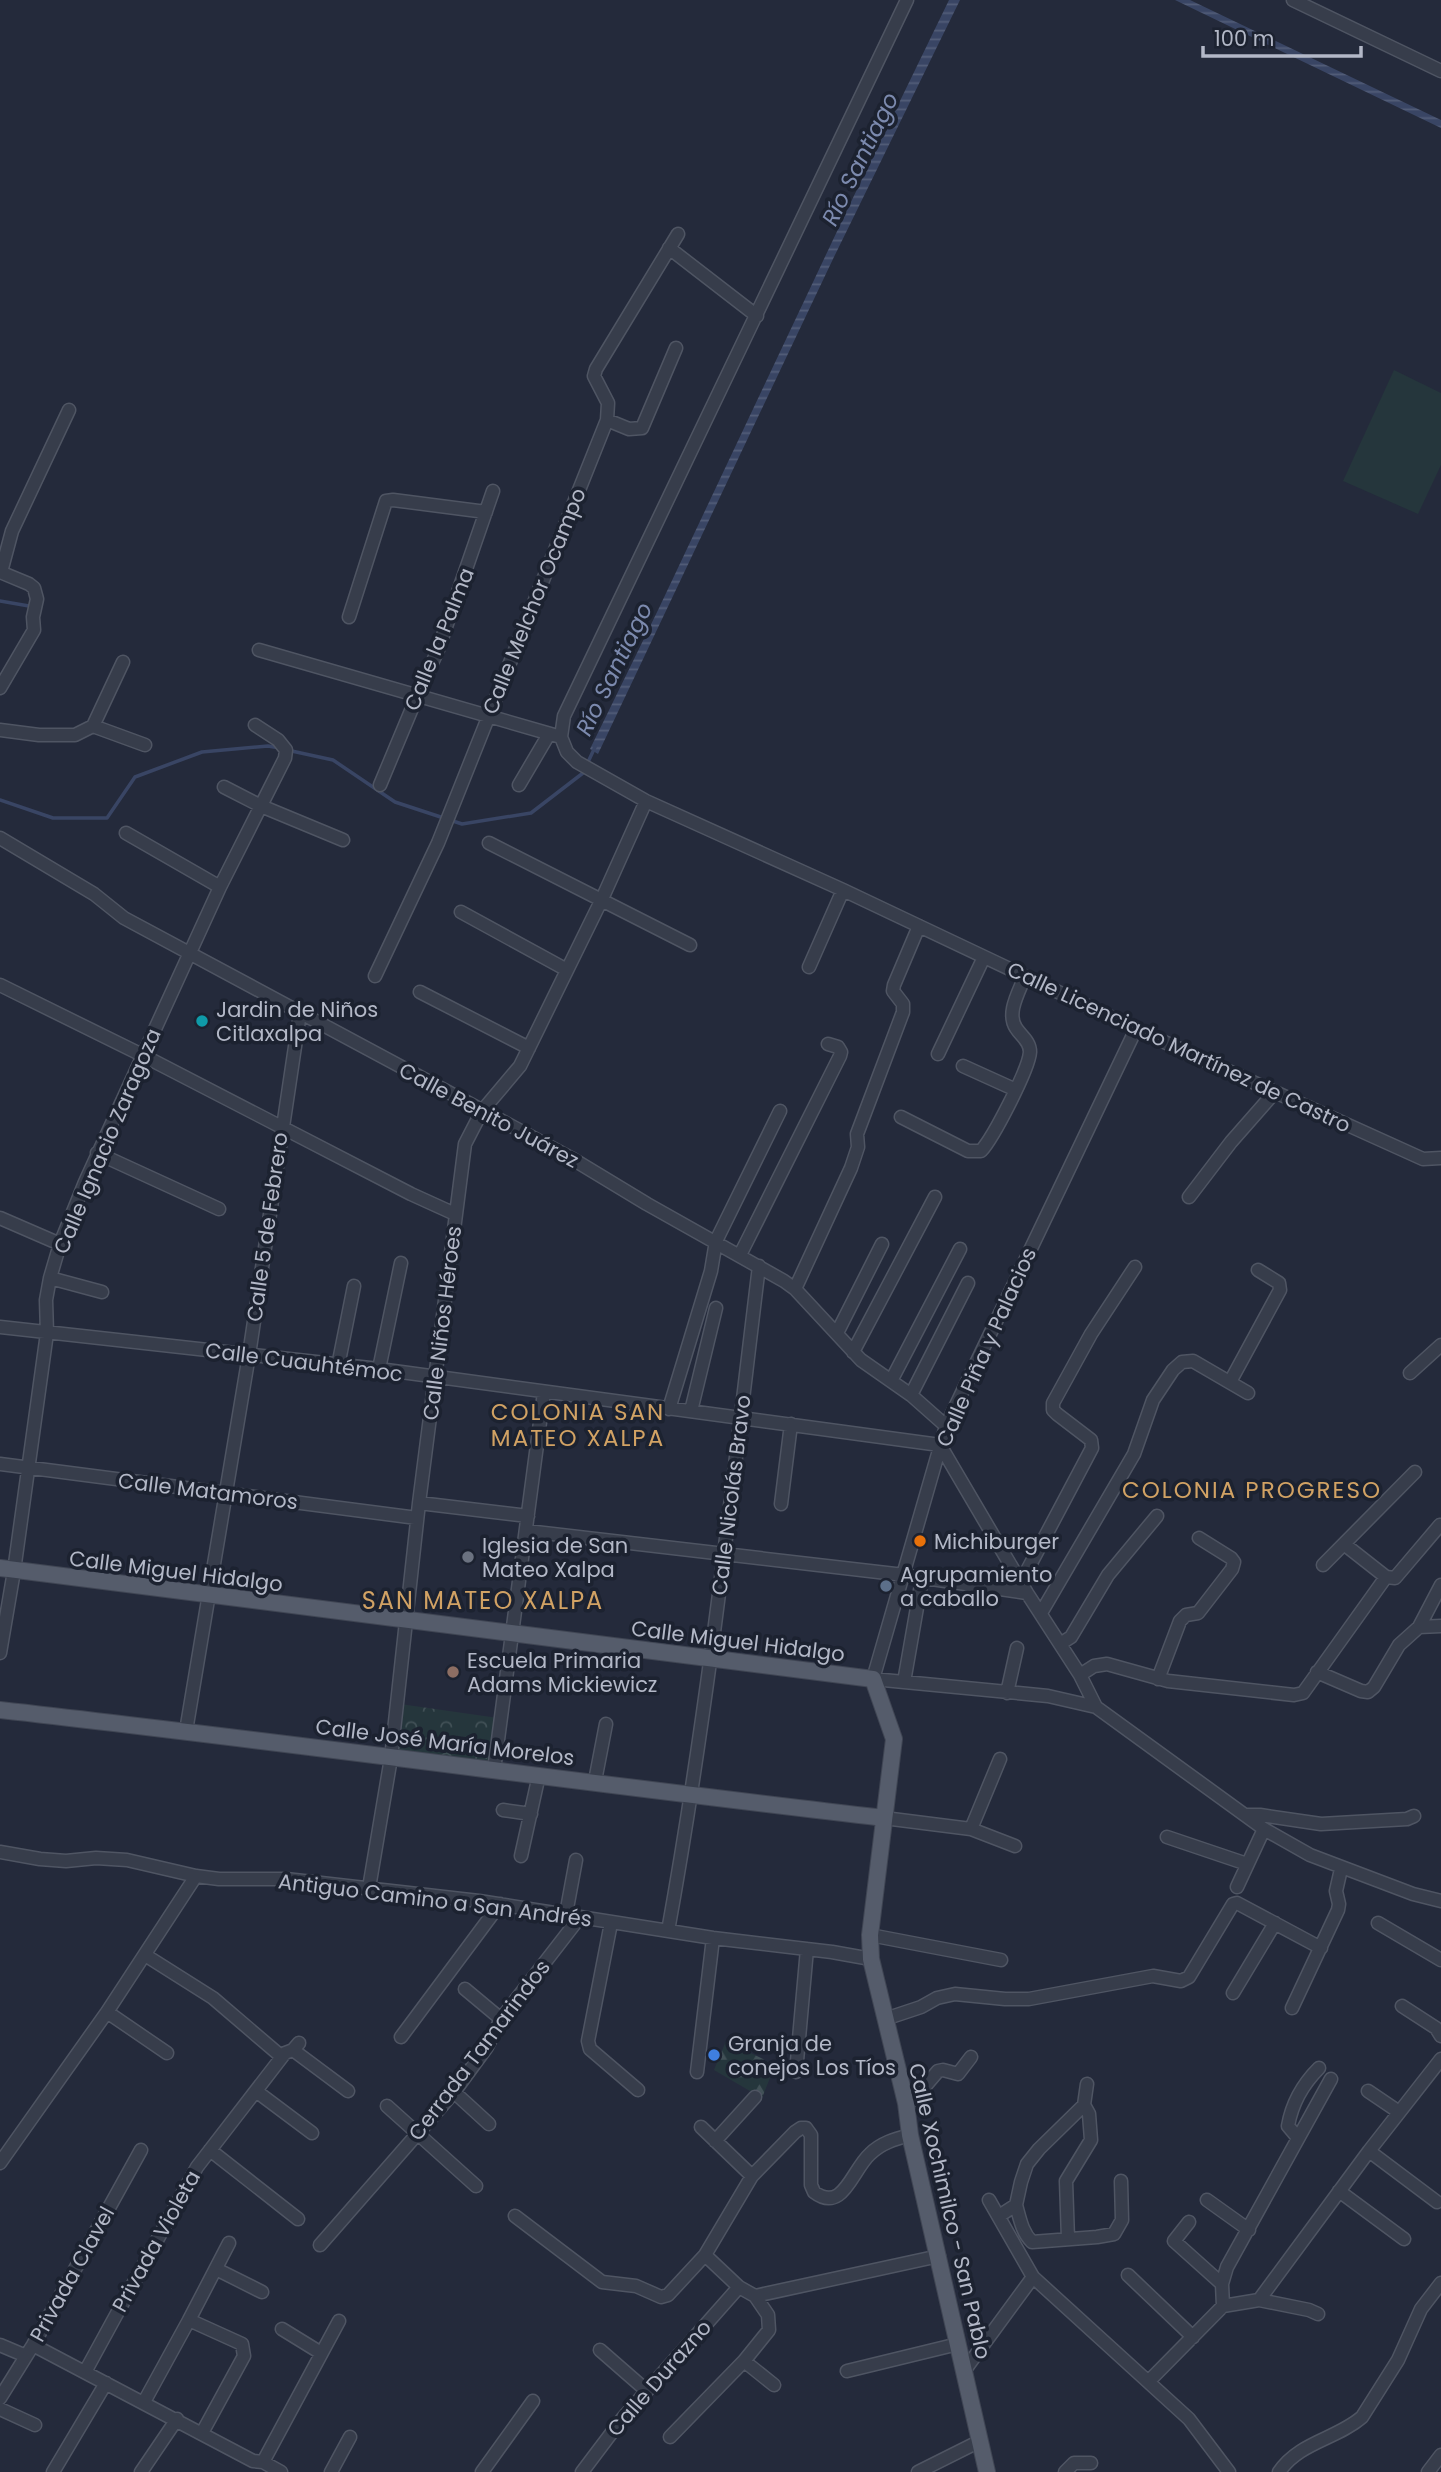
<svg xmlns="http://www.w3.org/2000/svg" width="1441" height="2472" font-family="Poppins,sans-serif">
<defs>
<pattern id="forest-firs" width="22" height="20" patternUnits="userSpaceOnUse" patternTransform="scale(1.75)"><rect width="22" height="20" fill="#25363c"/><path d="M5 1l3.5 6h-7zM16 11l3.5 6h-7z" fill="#425157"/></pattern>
<pattern id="park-crowns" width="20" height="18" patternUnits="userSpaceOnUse" patternTransform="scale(1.75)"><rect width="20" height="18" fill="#25363c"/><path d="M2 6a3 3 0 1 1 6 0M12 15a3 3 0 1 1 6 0" fill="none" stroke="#425157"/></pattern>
<pattern id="water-rules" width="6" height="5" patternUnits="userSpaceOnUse" patternTransform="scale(1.75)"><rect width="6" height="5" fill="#394564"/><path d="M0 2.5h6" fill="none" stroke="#535e79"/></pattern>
</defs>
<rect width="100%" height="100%" fill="#242a3b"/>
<path fill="url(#forest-firs)" d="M726,2041L775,2065L762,2098L714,2070Z"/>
<path fill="url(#park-crowns)" d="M400,1704L498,1718L492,1765L392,1752Z"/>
<path fill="#25363c" d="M1394,370L1441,393V465L1418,514L1343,481Z"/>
<path fill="url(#water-rules)" d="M949,0H960L833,259L598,754L590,749L659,608L849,206Z
M1175,0H1190L1441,120V128Z"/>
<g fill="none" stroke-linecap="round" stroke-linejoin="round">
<path stroke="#394564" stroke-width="3.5" d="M0,601L29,606L31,609
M287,750L333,760L395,802L462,824L531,813L583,773L595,747
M0,800L53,818H107L135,777L202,752L268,746L280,748"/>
<g stroke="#4f5563" stroke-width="15">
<path id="minor" d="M907,0L564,716L561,737L567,752L577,762L646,801L843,890L1151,1036L1423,1159L1441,1158
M1293,0L1441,71
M669,248L757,316
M607,420L629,429L642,428L676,348
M0,572L29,584L34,588L37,599L33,617L34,630L0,688
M1,572L12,531L69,410
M349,617L386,501L393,500L486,512
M259,650L561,737
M93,726L123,662
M0,730L39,735H75L93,726L145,745
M380,785L418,694L438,650L493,491
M519,785L549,734
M224,787L261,806L343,840
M126,833L220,887
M0,838L94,894L124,918L571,1158L647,1204L784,1281L795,1289L861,1360L911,1395L946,1426
M489,843L690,945
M461,912L567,970
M809,967L843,890
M375,976L438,843L607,420L608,403L594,376L596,369L678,234
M0,985L142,1055L411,1194L455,1214
M420,992L529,1048
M938,1054L984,957
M963,1066L1016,1090
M901,1117L968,1151H981C993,1138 1029,1069 1030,1052C1030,1041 1021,1036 1016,1028C1006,1013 1019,992 1025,976
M97,1153L219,1209
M1189,1197L1231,1142L1274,1093
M0,1218L60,1244
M740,1255L840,1056L841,1052L838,1047L828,1044
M50,1278L102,1292
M795,1289L851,1168L858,1147L857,1134L903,1012V1004L893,991L894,985L919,926
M0,1327L379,1369L940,1445
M837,1333L882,1244
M853,1352L935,1197
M338,1366L354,1286
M379,1369L401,1263
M1410,1373L1441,1345
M891,1381L960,1249
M1230,1382L1280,1290L1279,1283L1258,1270
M911,1395L968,1283
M669,1409L711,1271L716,1241L780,1111
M691,1411L716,1308
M940,1445L1027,1593L1080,1675L1096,1707L1264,1829L1310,1855L1413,1894L1441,1901
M0,1464L417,1518
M419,1503L528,1516
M781,1504L791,1424
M527,1531L904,1575L1027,1593
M1344,1544L1386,1577
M1323,1565L1415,1472
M1021,1582L1092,1448L1091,1440L1057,1414L1053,1410V1403L1091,1334L1135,1267
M1041,1613L1134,1454L1153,1400L1173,1370L1182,1362L1193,1361L1248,1393
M1419,1627L1441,1585
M1060,1644L1071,1637L1108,1575L1157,1516
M0,1653L14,1571L47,1333L46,1300L50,1278L60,1244L85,1182L220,887L285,758L286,750L278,740L255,725
M1317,1672L1361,1691L1368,1692L1374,1687L1399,1645L1419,1627L1441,1626
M1080,1675L1094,1666L1107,1664L1168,1681L1294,1695L1303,1693L1386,1577L1395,1578L1440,1525
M1158,1679L1180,1621L1186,1615L1198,1613L1232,1569L1234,1562L1231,1558L1199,1538
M904,1682L922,1579
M1007,1693L1017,1648
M1096,1707L1048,1696L873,1679L946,1426L1136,1029
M186,1731L249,1355L300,1013
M494,1770L544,1392
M595,1781L606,1724
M503,1810L531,1814
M1245,1815H1260L1321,1824L1407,1819L1414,1816
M884,1818L971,1829L1015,1846
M971,1829L1000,1759
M1167,1837L1247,1864
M0,1852L40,1859L66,1861L96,1858L127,1860L196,1876L219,1879H286L479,1901L713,1938L832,1952L871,1959
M521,1856L539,1775
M1237,1887L1264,1829
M369,1888L391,1758L419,1503L465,1144L482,1111L520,1066L602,899L646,801
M566,1914L576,1860
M611,1923L588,2041L590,2049L638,2090
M1378,1923L1441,1960
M668,1931C708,1710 732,1488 759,1266
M870,1935L1001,1960
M145,1955L213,1998L282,2057
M465,1989L501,2019
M1233,1993L1275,1923
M1402,2006L1436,2028L1441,2036
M1292,2008L1338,1910L1339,1904L1336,1891L1341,1869
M107,2012L167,2053
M885,2019L921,2007L937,1998L955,1994L1005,1999H1029L1153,1976L1181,1981L1189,1977L1233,1904L1237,1903L1321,1948
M401,2037L500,1904
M293,2050L348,2091
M697,2072L713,1938
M796,2072L807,1949
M256,2091L312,2133
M1368,2091L1399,2112
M454,2092L489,2124
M906,2103L914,2099L938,2071L943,2070L958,2074L971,2057
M387,2106L476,2186
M701,2127L752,2176
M1298,2138L1288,2126C1292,2103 1303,2084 1319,2068
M715,2141L755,2097
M210,2150L298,2219
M1369,2151L1437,2202
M0,2163L107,2012L196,1876
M1339,2191L1404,2239
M989,2200L1033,2277L1189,2419L1229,2472
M1207,2200L1249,2230
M1016,2205C1020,2219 1022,2232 1032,2242L1097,2237L1114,2234L1122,2220L1121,2181
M515,2216L602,2282L636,2286L661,2297L668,2295L705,2255
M999,2216L1016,2205L1021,2182L1027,2164L1039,2149L1084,2105L1087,2084
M1189,2222L1174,2241L1222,2284
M1068,2239L1066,2181L1091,2140L1089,2114L1084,2105
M320,2245L454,2092L487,2047L501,2019L580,1917
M216,2269L262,2292
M1128,2275L1193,2337
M755,2296L939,2256
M1259,2300L1309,2310L1318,2314
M1223,2306L1222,2284L1227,2267L1331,2079
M282,2329L321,2353
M0,2345L26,2356
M33,2345L253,2461L263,2462L281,2472
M600,2350L647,2391
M744,2361L774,2385
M847,2371L958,2344
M964,2371L1033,2277
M85,2372L197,2167L285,2053L293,2050L299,2043
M1149,2381L1223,2306L1259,2300L1369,2151L1441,2059
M0,2398L33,2345L141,2150
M144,2402L189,2320
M0,2409L35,2425
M202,2433L244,2356L242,2344L189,2320L229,2243
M670,2437L744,2361L769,2330L768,2315L755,2296L739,2287L705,2255L752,2176L795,2132L801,2128H806L811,2135V2185L814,2192C843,2214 852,2170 870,2154C881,2143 895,2139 910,2135
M263,2462L339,2321
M53,2472L106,2383
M141,2472L177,2419
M331,2472L350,2437
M482,2472L533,2401
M582,2472L622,2419L739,2287
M918,2472L980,2441
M1065,2472L1074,2463H1091
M1279,2472C1299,2442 1337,2439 1362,2417L1398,2360L1421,2309L1441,2283
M1428,2472L1441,2455"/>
</g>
<g stroke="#404654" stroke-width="18">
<path id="major" d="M0,1568L873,1679L894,1739L870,1935L871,1959L906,2103L910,2135L987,2472
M0,1710C295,1743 589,1784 884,1818"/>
</g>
<use href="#minor" stroke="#373d4b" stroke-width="12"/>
<use href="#major" stroke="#555c6b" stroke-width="16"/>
</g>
<circle fill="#0f9aa8" stroke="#1c2230" stroke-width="2.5" cx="202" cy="1021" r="7"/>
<circle fill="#e8710a" stroke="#1c2230" stroke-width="2.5" cx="920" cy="1541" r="7"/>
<circle fill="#6b7280" stroke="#1c2230" stroke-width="2.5" cx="468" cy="1557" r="7"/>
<circle fill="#5c6f8a" stroke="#1c2230" stroke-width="2.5" cx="886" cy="1586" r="7"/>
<circle fill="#8d6e63" stroke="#1c2230" stroke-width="2.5" cx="453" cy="1672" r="7"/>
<circle fill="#3f7fe0" stroke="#1c2230" stroke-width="2.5" cx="714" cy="2055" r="7"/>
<g text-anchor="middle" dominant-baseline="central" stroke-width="7" stroke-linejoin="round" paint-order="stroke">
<g font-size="21" fill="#b3b8c7" stroke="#1c2230">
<text transform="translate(534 601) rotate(-68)">Calle Melchor Ocampo</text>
<text transform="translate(439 639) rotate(-68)">Calle la Palma</text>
<text transform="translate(1179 1047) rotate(25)">Calle Licenciado Martínez de Castro</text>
<text transform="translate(489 1115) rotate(28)">Calle Benito Juárez</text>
<text transform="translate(107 1141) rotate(-67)">Calle Ignacio Zaragoza</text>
<text transform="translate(267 1227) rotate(-82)">Calle 5 de Febrero</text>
<text transform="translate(442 1323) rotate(-83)">Calle Niños Héroes</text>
<text transform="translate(986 1347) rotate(-66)">Calle Piña y Palacios</text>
<text transform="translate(304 1362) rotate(7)">Calle Cuauhtémoc</text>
<text transform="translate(208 1491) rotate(7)">Calle Matamoros</text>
<text transform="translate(731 1495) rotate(-83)">Calle Nicolás Bravo</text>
<text transform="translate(176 1571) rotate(7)">Calle Miguel Hidalgo</text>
<text transform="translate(738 1641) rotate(7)">Calle Miguel Hidalgo</text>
<text transform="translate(445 1742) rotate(7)">Calle José María Morelos</text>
<text transform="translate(435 1900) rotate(7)">Antiguo Camino a San Andrés</text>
<text transform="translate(479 2050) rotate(-53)">Cerrada Tamarindos</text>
<text transform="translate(950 2211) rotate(77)">Calle Xochimilco - San Pablo</text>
<text transform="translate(156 2241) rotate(-61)">Privada Violeta</text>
<text transform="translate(72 2274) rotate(-61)">Privada Clavel</text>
<text transform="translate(659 2378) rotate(-49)">Calle Durazno</text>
</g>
<g font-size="21" fill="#b3b8c7" stroke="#1c2230" text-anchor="start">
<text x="216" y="1009">Jardin de Niños<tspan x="216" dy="24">Citlaxalpa</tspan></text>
<text x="934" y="1541">Michiburger</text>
<text x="482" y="1545">Iglesia de San<tspan x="482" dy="24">Mateo Xalpa</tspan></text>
<text x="900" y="1574">Agrupamiento<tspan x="900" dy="24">a caballo</tspan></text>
<text x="467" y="1660">Escuela Primaria<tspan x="467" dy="24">Adams Mickiewicz</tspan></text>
<text x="728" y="2043">Granja de<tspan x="728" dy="24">conejos Los Tíos</tspan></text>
</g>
<g font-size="23" font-style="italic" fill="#7c8aae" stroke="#1c2230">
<text transform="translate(860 159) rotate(-64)">Río Santiago</text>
<text transform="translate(614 669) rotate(-64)">Río Santiago</text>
</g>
<g font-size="23" letter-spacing="2" fill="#d1a264" stroke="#1c2230">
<text x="578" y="1412">COLONIA SAN<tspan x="578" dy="26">MATEO XALPA</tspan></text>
<text x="1252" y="1490">COLONIA PROGRESO</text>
</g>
<g font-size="24" letter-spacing="2" fill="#d1a264" stroke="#1c2230">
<text x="483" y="1600">SAN MATEO XALPA</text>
</g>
</g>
<path d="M1203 46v10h158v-10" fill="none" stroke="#b3b8c7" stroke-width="3.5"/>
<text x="1214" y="46" font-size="21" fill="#b3b8c7" stroke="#1c2230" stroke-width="5" paint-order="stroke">100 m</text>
</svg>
